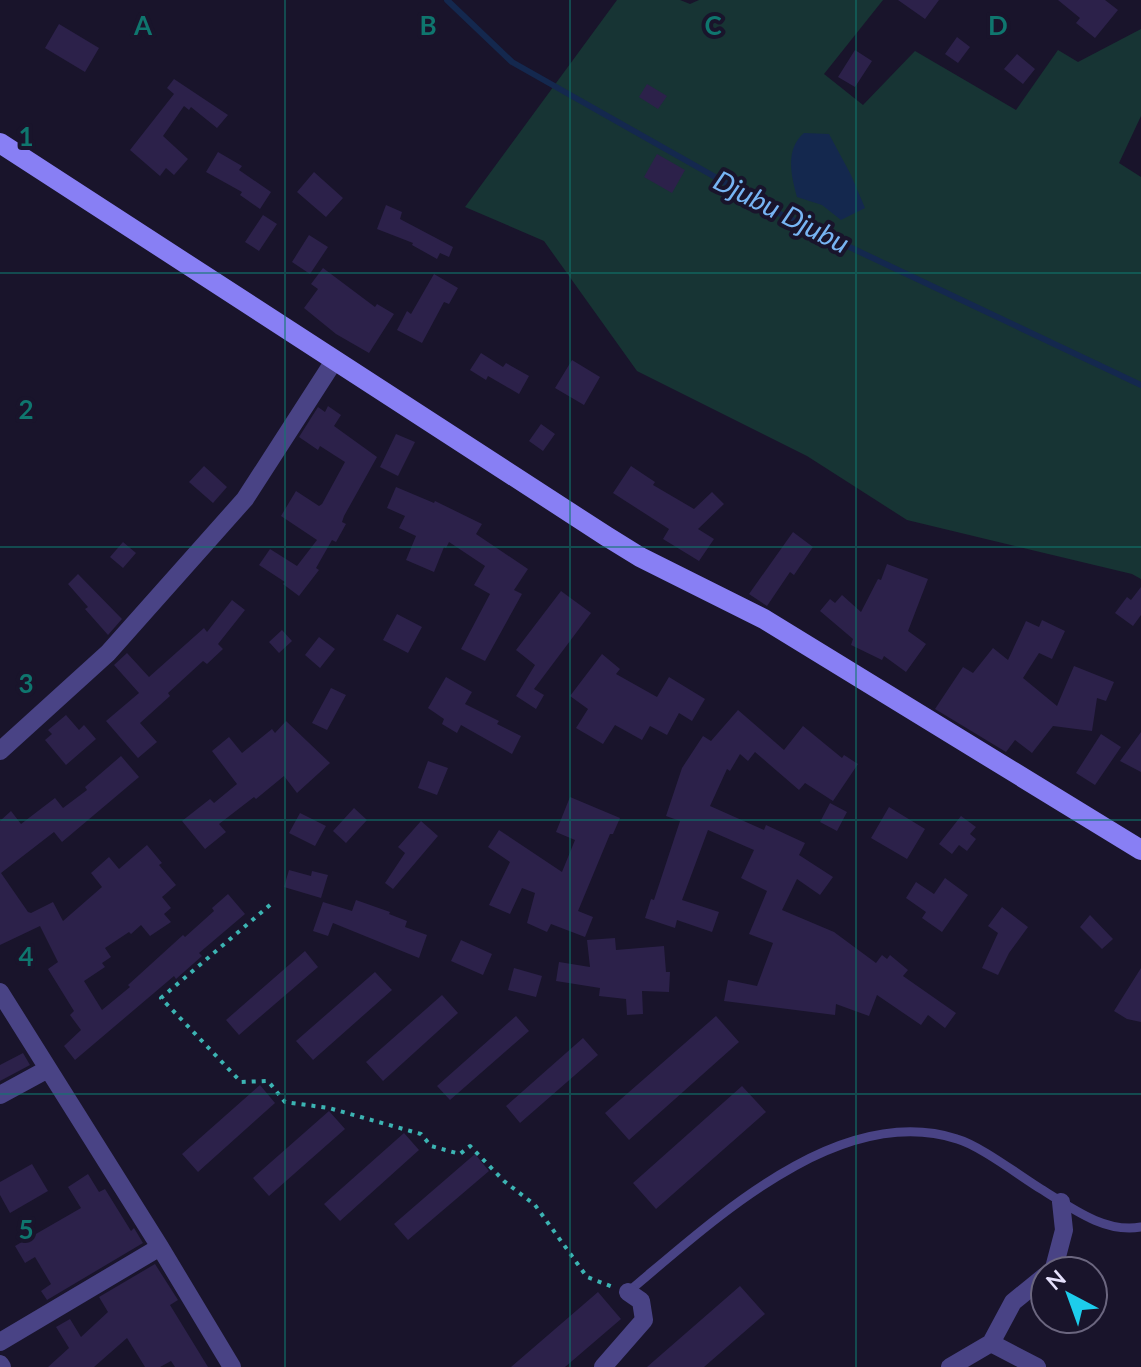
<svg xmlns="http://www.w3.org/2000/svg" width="1141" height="1367" font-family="Lato,sans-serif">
<rect width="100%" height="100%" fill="#19142b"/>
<path fill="#173434" d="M617,0H680L690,4L699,0H883L824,74L863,105L915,51L1016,110L1058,50L1078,62L1141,29V116L1119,163L1141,177V579L1132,574L907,520L807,456L637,371L544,241L465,207Z"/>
<path fill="#14284e" d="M804,133L829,134L851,175L865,208L841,220L822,205L797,197C791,175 785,149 804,133Z"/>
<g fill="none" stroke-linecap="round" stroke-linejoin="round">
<path stroke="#14284e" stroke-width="6" d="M447,0L512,62L784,216L1141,385"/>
</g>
<path fill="#2c214a" d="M898,0H939L925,19Z
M1058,0H1105L1118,10L1095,38L1076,23L1080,18Z
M59,24L99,48L85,72L45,48Z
M957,37L970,47L958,63L945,54Z
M855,50L872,61L855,87L838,77Z
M1017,54L1035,69L1023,84L1004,69Z
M174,79L228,115L217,128L191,107L189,110L184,106L163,136L188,159L174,175L166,168L160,176L130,150L174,94L167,88Z
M647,84L667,96L658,109L639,97Z
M218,152L242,166L239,170L271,192L260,209L240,195L242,192L206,172Z
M657,154L685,170L672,193L644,177Z
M314,172L343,198L326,217L297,192Z
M386,205L402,212L400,219L453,247L449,257L440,253L437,259L412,245L413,243L377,229Z
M263,215L277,224L259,251L245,242Z
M309,235L328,247L310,274L292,262Z
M323,268L375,307L377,304L394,314L369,353L336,334L304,308L318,289L311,284Z
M434,274L458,288L449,304L444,302L422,343L397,330L407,311L411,314Z
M481,353L503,367L506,363L529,376L519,394L488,376L486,380L470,370Z
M572,360L600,377L584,405L555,388Z
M328,406L341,415L334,426L377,457L344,516L342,522L346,524L336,542L332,540L316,568L319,570L299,596L283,584L285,582L259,565L270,549L297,566L317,540L281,516L296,491L319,506L322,504L345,462L320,446L318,450L299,437L318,407L325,412Z
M541,424L555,434L543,451L529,441Z
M396,434L415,442L398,476L380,467Z
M204,466L227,487L213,503L189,482Z
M631,466L655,482L653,485L694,509L712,492L724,504L698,529L714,539L699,561L663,539L669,529L613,493Z
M396,487L434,503L435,501L482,524L476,534L528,569L514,590L522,594L485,661L461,649L490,594L474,585L485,566L449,542L446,548L444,547L434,572L406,560L416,536L399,528L405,516L387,508Z
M793,532L813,547L794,575L790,572L767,606L749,594Z
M123,542L136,553L123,568L110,557Z
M887,564L928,579L908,631L926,644L906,672L884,656L882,660L851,645L853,639L820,611L830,599L835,603L842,595L861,612L878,579L881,580Z
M78,574L122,619L108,635L85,609L88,607L68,584Z
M1141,587V615L1133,626L1115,613L1127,597L1131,600Z
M561,591L591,613L534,689L544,695L536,709L516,696L535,665L516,650Z
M232,600L245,610L218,644L223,649L207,664L203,661L168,693L170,696L140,723L157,742L138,758L106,721L139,693L114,665L127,653L149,677L204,628L207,632Z
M397,614L422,627L408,653L383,640Z
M1042,620L1065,631L1052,659L1039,653L1023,678L1057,706L1074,666L1114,682L1106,701L1097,698L1092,731L1053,726L1032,753L1015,740L1006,752L935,709L963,667L973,673L993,648L1008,660L1026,621L1039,627Z
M282,630L292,641L279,653L269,642Z
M319,637L335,649L320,668L305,655Z
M602,654L620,669L616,674L657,697L669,677L705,699L692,721L679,713L667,735L650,726L642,740L615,725L603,744L576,728L588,709L570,696Z
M446,677L472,692L465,704L499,721L497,724L521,736L512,754L461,725L457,733L442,724L444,719L428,708Z
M331,688L346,695L327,730L312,723Z
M738,710L784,750L803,726L842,758L844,755L858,764L833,801L805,783L799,790L755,752L748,761L740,754L730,771L727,769L710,806L764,830L766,825L805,843L799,855L833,877L820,895L797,879L782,910L834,932L876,963L882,955L887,959L890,955L908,970L903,976L956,1013L945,1028L928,1015L921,1025L877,995L869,1016L836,1004L835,1015L724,1001L728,980L757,986L773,943L749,934L767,891L741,878L754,850L708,830L682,900L719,912L712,932L677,920L675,928L645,918L651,899L654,900L680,821L666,816L682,768L703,736L711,741Z
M66,715L79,730L84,725L96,739L66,765L45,740L52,734L48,730Z
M286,721L330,763L297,793L284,776L256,799L254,797L219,824L226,832L205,849L182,821L210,799L214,803L237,784L212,751L229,737L242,753L272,729L275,733Z
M1141,732V772L1120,761Z
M1101,734L1121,747L1095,785L1076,773Z
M121,756L139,777L62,842L54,832L1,873L28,912L31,913L53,902L63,921L102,887L91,873L109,857L119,869L147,845L162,863L159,865L176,885L162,897L171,908L164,914L171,922L150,936L141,925L131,934L129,932L105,948L111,957L102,963L105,967L84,981L102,1010L130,987L128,985L183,935L185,937L214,911L212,908L228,894L245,914L199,953L202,956L176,979L174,976L75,1060L64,1046L81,1030L70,1015L74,1011L48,969L58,962L40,926L0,945V821L11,811L21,824L55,798L63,808L87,790L85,787Z
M428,761L448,768L437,795L418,788Z
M570,797L620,818L613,834H610L578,911L593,917L585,937L551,924L547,932L527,923L535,893L522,888L510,914L489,905L510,862L488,847L499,830L562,872L575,840L556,832Z
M830,803L847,812L837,831L820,822Z
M889,807L925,829L907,859L871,838Z
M354,808L367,820L346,843L333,831Z
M300,813L326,826L315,846L289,833Z
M961,816L976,827L970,834L976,839L967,851L959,845L952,854L939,844Z
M421,821L438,836L393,889L385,883L405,853L398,847Z
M289,870L311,876L312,871L328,875L321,898L284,887Z
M945,878L968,895L942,932L922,918L926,912L906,898L916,882L934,894Z
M356,900L390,912L389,914L407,921L405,927L427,935L419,958L333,923L328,936L313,931L323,902L352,911Z
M1002,907L1028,927L1009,953L998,975L982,968L998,933L988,926Z
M1090,915L1113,939L1102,949L1080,927Z
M615,938L616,950L664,946L666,972H670L669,992L642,991L643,1014L627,1015L626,999L599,996L600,988L556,981L559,962L590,967L587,940Z
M461,940L492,954L483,975L451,961Z
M305,951L318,967L239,1035L226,1020Z
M514,968L542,976L536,997L508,990Z
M1141,968V1022L1127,1019L1114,1011Z
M375,972L392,990L313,1060L296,1041Z
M442,995L458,1013L383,1081L366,1062Z
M516,1016L529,1031L450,1100L437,1086Z
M716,1016L739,1042L629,1140L605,1113Z
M583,1038L598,1055L520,1123L506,1106Z
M23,1053L30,1065L0,1081V1065Z
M260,1085L275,1103L198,1172L182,1154Z
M742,1086L766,1112L656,1209L633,1183Z
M329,1111L345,1129L269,1196L253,1178Z
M404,1133L419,1150L340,1221L324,1204Z
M475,1154L489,1171L408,1240L394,1224Z
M32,1164L48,1191L10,1213L0,1195V1182Z
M88,1174L99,1192L105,1189L131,1231L134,1228L143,1243L47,1300L41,1291L51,1284L35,1257L25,1263L15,1246L81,1208L68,1187Z
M155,1264L178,1300L170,1305L208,1367H175L171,1361L160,1367H145L127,1338L94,1367H48L69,1348L56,1327L70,1319L81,1337L108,1312L99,1297Z
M740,1286L765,1314L704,1367H647Z
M598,1292L621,1319L565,1367H511Z"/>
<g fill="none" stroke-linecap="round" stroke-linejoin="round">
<path stroke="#3cb4b3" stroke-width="4" stroke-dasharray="4 6" stroke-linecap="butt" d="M270,905L161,998L241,1082L268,1081L285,1102L329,1108L421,1134L431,1146L460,1154L470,1146L504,1181L535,1205L587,1277L613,1287"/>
<path stroke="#494385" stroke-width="9" d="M628,1292C712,1222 838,1101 957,1139C979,1145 1020,1176 1041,1189C1070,1207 1105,1234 1141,1227"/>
<path stroke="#494385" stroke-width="18" d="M0,751L108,653L245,499L334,361
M0,992L160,1247L232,1367
M0,1095L46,1070
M1051,1271L1054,1268L1064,1230L1061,1202
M0,1342L160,1247
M0,1364L2,1367
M603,1367L644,1320L641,1301L628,1292
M950,1367L991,1343
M1037,1367L991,1343L1013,1302L1045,1276"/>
<path stroke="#887ff4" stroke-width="20" d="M0,143L606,536L640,557L764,619L1141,850"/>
</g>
<path fill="none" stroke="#0f766e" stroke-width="2" stroke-opacity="0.55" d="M285,0V1367M570,0V1367M856,0V1367M0,273H1141M0,547H1141M0,820H1141M0,1094H1141"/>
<g text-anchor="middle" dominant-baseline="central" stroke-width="8" stroke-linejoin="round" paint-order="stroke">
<g font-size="28" font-style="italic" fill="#77b4f3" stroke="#19142b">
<text transform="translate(782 211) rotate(27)">Djubu Djubu</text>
</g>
</g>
<g font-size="26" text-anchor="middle" font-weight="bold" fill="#0f766e" stroke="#19142b" stroke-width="8" stroke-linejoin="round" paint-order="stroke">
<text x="143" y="35">A</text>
<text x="428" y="35">B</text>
<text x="713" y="35">C</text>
<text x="998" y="35">D</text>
<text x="26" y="146">1</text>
<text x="26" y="419">2</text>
<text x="26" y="693">3</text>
<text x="26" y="966">4</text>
<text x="26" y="1239">5</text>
</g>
<g transform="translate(1069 1295) rotate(319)"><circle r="38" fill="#19142b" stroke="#6b667f" stroke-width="2"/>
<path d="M0-6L14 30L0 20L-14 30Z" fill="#1dcdec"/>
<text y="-12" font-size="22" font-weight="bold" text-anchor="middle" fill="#e5e0fc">N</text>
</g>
</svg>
